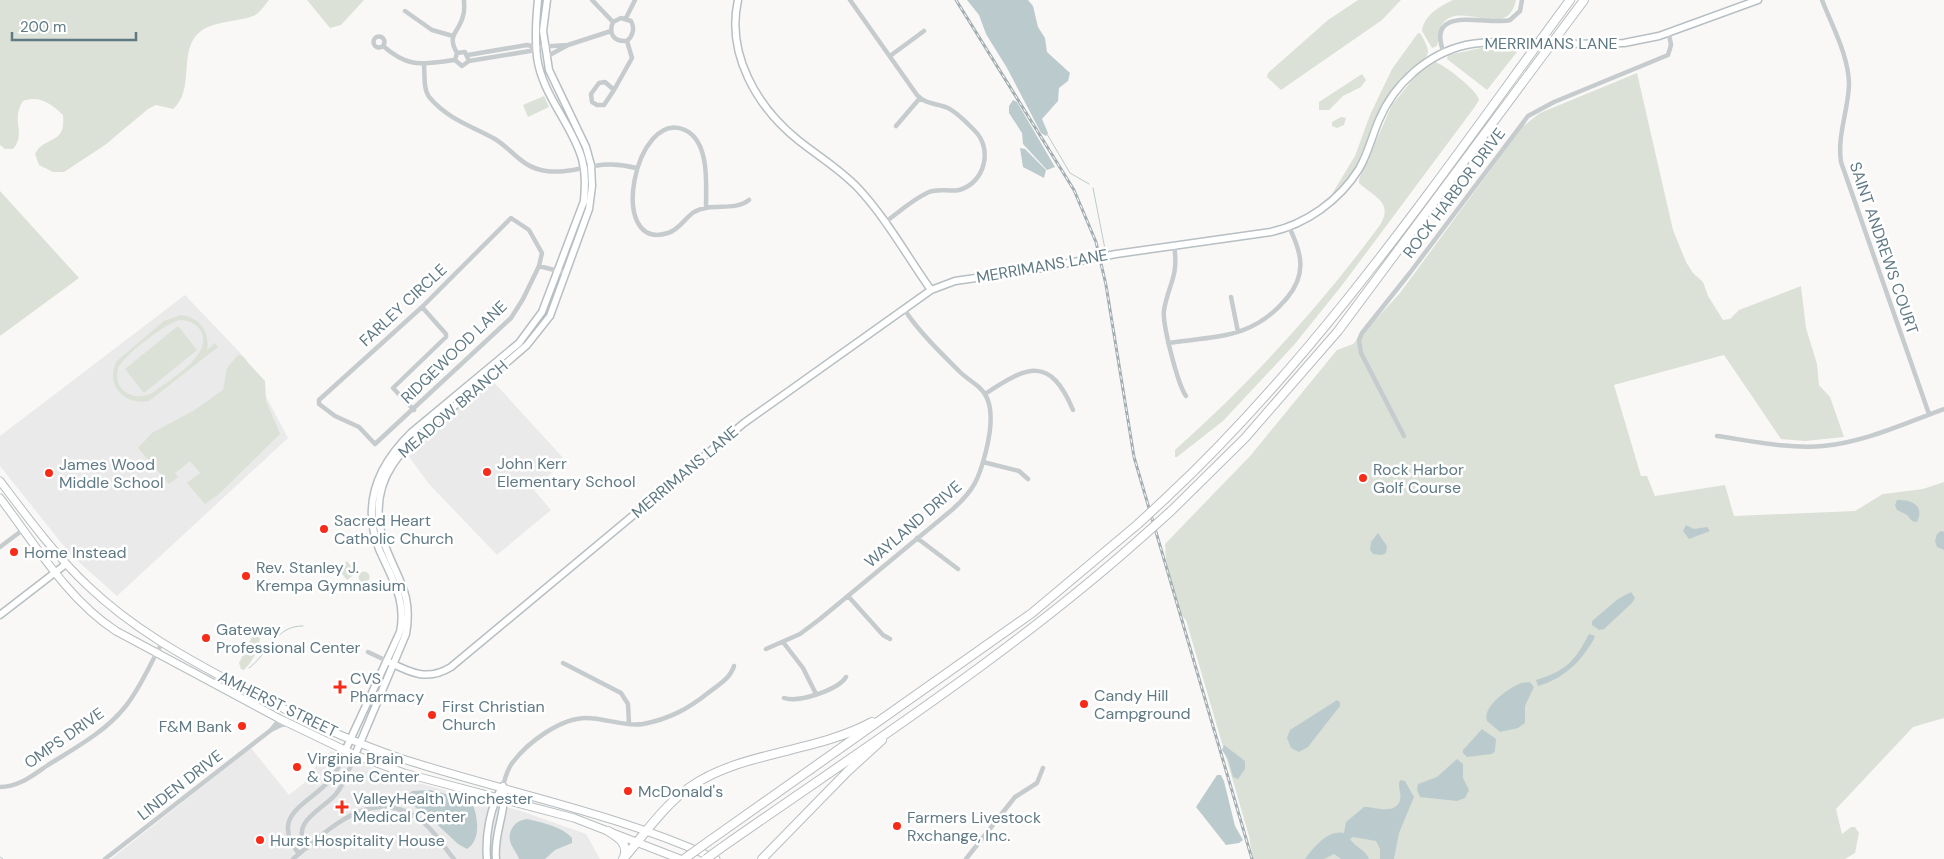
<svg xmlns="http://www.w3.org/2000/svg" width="1944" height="859" font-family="'DM Sans',sans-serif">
<rect width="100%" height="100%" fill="#f9f8f6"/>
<path fill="#e9eae9" d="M185,295L246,359L288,438L117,596L71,555L0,466V436Z
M490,378L565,460L534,490L551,510L497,555L429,484L407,454Z
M251,748L289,795L309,779L316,765L331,751L393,776L524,812L586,834L600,859H111Z"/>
<path fill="#dbe1d6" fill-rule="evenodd" d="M0,0H269C265,5 259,14 253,16C235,23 208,20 195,37C180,57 194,91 173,109L156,105L148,109L105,145L64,172H53L39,165L35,154C45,135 66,146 63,115C51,104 40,95 23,101C10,122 27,132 13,149H5L0,145Z
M307,0H364L341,25L330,28Z
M1358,0H1401L1382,20L1281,90L1267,77L1268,73L1328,20Z
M1453,0H1516C1507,42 1463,0 1443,23C1438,30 1439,39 1437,46L1432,48L1422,31C1424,15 1440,6 1453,0Z
M1418,33L1421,34C1423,39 1428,46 1428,52C1427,59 1420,62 1415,66C1401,79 1387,94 1379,111C1370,130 1353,188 1332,194L1355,156L1370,115L1392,69Z
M1514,46L1518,48L1517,52L1487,90L1447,59L1448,55L1486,47Z
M1435,62C1444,64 1479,92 1479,100L1474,108L1343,284L1294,345L1223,421L1177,457H1175V450C1251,382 1319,308 1380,225C1394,202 1374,197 1359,183V179L1392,105L1418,73Z
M1637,73L1673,230L1686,262L1693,273L1703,282L1708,296L1723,320L1730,319L1739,310L1801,286L1806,328L1817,364L1819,385L1830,397L1844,437L1805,441L1781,439L1724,355L1614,385L1641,476H1647L1655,496L1725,485L1734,516L1855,511L1883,494L1923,489L1944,482V718L1913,727L1836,809L1842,834L1851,827H1855L1859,833L1855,853L1845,859H1253L1249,836L1186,620C1177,613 1167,571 1166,559C1165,554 1166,550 1165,544L1251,455L1337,350L1353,344L1400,293L1522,127L1540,113Z
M1362,74L1366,80L1361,87L1343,96L1329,110H1319V102Z
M544,96L549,107L528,117L523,105Z
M1341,117L1346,118L1344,125L1337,128L1332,126V122Z
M0,191L79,278L0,336Z
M181,315C200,318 210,331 207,350L215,343L218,347L149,401C125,406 104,385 117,361L164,321ZM180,320C189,320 198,324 202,333C211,356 171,379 155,391C138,404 112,392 118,369C121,357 167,322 180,320Z
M178,326L197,350L144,393L125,369Z
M238,355L242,356L265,381L266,401L280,434L219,494L205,504L187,483L200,473L190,461L175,473L178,477L169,484L138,448L152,433L193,411L223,390L227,368Z
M347,561L356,573L347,580L338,569Z
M358.5 577a5.5 5.5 0 1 1 11 0a5.5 5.5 0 1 1-11 0Z
M256,629C266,640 253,661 244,670L241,669L239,663Z"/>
<path fill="#bbcbcd" d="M967,0H1028L1033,6L1038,27L1045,38L1047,52L1070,73L1068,81L1059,88L1058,101L1042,119L1048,133L1046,136L1041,133L1007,68L986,34L979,15Z
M1013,100L1017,102L1055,167L1047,170L1023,144L1022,133L1009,113V106Z
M1020,148L1025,149L1046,170L1044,178L1023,167Z
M1897,500C1912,499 1925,506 1917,522L1912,521L1907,515L1897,510L1895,505Z
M1686,525L1694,529L1707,527L1710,531L1689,539L1683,531Z
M1941,531L1944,532V550L1937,547L1935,541L1937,534Z
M1378,533L1387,546L1386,553L1382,555L1373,554L1370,550L1371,542Z
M1631,592L1635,598L1632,603L1604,629L1599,630L1592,625V621L1618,599Z
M1589,634L1595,636L1594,639C1581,662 1563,679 1538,686L1536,680C1566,671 1575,661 1589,634Z
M1521,683L1530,682L1534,687L1525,706V723L1518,728L1500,732L1487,721C1482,706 1509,688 1521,683Z
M1337,700L1340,702V706L1308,747L1299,752L1291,748L1287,738L1290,730Z
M1482,729L1496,739L1495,751L1492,754L1467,757L1463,753V750Z
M1224,745L1245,761V769L1238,779L1233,777L1228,759L1222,750Z
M1457,759L1463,764V778L1469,790L1465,798L1457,801L1420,797L1417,790L1418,784L1437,777Z
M1217,775H1221L1224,781L1235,826L1243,840L1239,843L1226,845L1196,807Z
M1400,780L1405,781L1414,797L1399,833L1394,859H1380V849L1376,841L1353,837L1350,839C1355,847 1366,850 1369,859H1341L1334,854L1324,859H1305C1314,847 1328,829 1344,833L1346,822L1364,807C1373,806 1396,816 1400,800C1402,793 1397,787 1400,780Z
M430,790L461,798L473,805C478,818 481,840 467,849L458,844L427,815L404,799L412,791Z
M527,819C541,822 563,827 572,838V843L555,850L545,859H519C517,853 513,849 511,844C506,832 515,820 527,819Z"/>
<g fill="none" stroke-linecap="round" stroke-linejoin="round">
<path stroke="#bbcbcd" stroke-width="1" d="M1047,134L1070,173L1089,184
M1093,188L1105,249
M249,668C268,654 276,625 303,626
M0,857L3,859"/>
<g stroke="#b7bfc3" stroke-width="9">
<path id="secondary" d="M738,0C726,54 757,107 798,140C818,156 840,169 858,188C886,218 907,256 931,290
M1568,44L1624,43L1659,36L1758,0
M0,615L66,564
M387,661C409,672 427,682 451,667L744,423L931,290L955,281L1031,270L1116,254L1271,232C1306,224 1339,201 1359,169C1368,154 1372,136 1379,120C1394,84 1427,54 1466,45C1483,41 1501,42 1519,42
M345,751L400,632C407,600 391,577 379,549C361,503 379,464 412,432L519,343L542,312L584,201C585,187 586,173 582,159C572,124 542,95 537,57C535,39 536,19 538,0
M355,755L406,634C414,589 393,575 382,536C365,471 413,440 457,404C481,385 504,365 527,345L550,316L589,209L592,186L591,165L586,147L549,70L543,31L547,0
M487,859C485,836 490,806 503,786
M496,859C493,834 508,808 503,786"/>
</g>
<g stroke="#b6bdc0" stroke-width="9">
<path id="primary" d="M0,481C28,518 55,555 88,586C132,628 184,657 237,685C291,713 345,740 403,759C508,793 616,813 716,859
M0,498C35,544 67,599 116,631L280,719L355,755L404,773L574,818L680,859"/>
</g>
<g stroke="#b8bdc0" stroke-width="10">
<path id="highway" d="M1166,498C1323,351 1443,172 1570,0
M1171,511L1245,438L1338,331L1584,0
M608,831C618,837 629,844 624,857
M709,841L1032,613L1138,524
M721,848C864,748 1012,653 1142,537
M623,859C644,835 664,805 690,787C742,751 815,753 872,722
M762,859L848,771L882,740"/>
</g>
<path stroke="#c6cbce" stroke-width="4.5" d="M592,0L613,22
M850,0L917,95C926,105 937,103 948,108C958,113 967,123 975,131C993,149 985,183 959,190C949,192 939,188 929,192C913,199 898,213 884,223
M1822,0C1832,26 1849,56 1849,85C1848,111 1837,136 1841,162L1929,414
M405,11L432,30L453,36
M626,18L635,0
M613,22L621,18L631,21C635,28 633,36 627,41
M613,22C608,34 614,42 627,41
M373.5 42a5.5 5.5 0 1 1 11 0a5.5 5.5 0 1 1-11 0Z
M383,46C410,69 421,64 455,60
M1444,53C1424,3 1488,26 1510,20L1520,11L1522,0
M468,55L527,45L537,47L568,45L611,31
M890,56L924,31
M546,57L568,45
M455,60L457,53C446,34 459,33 463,16C465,11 464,5 464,0
M455,60L462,66L469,61L465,52L457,53
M469,61L530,51L537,47
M424,65C425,76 423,90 430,98C449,120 472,126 495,139C513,150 522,168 546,171C579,175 598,157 636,168
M605,82L614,90L604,105H597L592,102L591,94L599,83Z
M614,90L632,58L627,41
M896,126L920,98
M706,207C706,184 710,142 685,130C635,107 606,253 668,233C679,230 685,218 694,212C711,202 734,212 749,200
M1174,245C1179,277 1169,282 1164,310C1162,324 1178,385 1186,396
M539,266L542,253L529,230L511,218L422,307L319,400V404L335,416L359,427L375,444L511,318L523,299L539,266L566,273
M1231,297L1238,332
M1168,343C1217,336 1253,339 1287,298C1307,274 1302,253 1289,227
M985,394C1027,366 1050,355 1073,410
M414,410L393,388L446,337V334L422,307
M1404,436L1361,353L1359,340L1362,333L1409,274L1528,116L1554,102L1668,55L1671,45L1669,34
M1717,436C1752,441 1788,449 1823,446C1865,442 1905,423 1944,409
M983,462L1019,471L1028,479
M917,538L958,569
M0,547L24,529
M848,596L883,635L890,639
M783,642L803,668L816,694
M766,649L800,634L820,619L953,509C974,490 979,479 986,451C990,435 994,414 987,398C982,386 969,381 960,372C941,353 919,332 904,309
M368,652L387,661
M563,663L621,693L628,704L629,724
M784,698C798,703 838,690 846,677
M271,730L280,719
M503,786C505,778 507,769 513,762C528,742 561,718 586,718C606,718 624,727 643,724C669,719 688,709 708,693C718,685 730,679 734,666
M0,787C19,787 33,775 48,765C75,748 105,732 125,707C140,689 150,664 162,643
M307,848C289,822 321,811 336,794C345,783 350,768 355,755
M299,854C268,814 309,805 331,779C338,771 341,760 345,751
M105,859L271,730L281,725L288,724
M293,859C330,828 375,782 424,823C436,833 444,847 454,859
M966,859L1015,797L1037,783L1043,768"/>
<use href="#secondary" stroke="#fff" stroke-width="6"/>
<use href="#primary" stroke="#fff" stroke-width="7"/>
<use href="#highway" stroke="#fff" stroke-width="8"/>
<g stroke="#a3aeb2" stroke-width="3">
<path id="rail" d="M956,0L1074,190L1096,242L1106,285L1134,457L1252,859"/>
</g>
<use href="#rail" stroke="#fff" stroke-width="1" stroke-dasharray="4" stroke-linecap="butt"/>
<g stroke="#b7bfc3" stroke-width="9" stroke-linecap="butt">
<path id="secondary-bridge" d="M1519,42L1568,44"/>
</g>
<g stroke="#b8bdc0" stroke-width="10" stroke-linecap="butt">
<path id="highway-bridge" d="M1138,524L1166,498
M1142,537L1171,511
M684,859L709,841
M706,859L721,848"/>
</g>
<use href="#secondary-bridge" stroke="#fff" stroke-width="6"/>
<use href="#highway-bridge" stroke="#fff" stroke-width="8"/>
</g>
<g fill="#f62c18" stroke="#fff" stroke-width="2">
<circle cx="487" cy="472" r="5"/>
<circle cx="49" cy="473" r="5"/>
<circle cx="1363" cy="478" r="5"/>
<circle cx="324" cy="529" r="5"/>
<circle cx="14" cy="552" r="5"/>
<circle cx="246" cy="576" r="5"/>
<circle cx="206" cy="638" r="5"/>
<path d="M337.5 679.5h5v5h5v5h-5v5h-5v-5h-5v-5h5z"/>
<circle cx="1084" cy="704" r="5"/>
<circle cx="432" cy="715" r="5"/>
<circle cx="242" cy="726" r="5"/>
<circle cx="297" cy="767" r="5"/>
<circle cx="628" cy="791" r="5"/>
<path d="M339.5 799.5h5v5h5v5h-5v5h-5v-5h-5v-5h5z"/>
<circle cx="897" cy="826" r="5"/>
<circle cx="260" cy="840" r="5"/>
</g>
<g text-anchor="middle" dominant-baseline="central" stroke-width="5" stroke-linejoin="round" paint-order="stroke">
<g font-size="16" fill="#607a84" stroke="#fff">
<text x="1551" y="43">MERRIMANS LANE</text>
<text transform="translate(1454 193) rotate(-53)">ROCK HARBOR DRIVE</text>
<text transform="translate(1884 248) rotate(71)">SAINT ANDREWS COURT</text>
<text transform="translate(1042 266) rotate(-10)">MERRIMANS LANE</text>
<text transform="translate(403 305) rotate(-43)">FARLEY CIRCLE</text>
<text transform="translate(454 352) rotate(-44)">RIDGEWOOD LANE</text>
<text transform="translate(453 409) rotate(-41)">MEADOW BRANCH</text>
<text transform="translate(685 472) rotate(-40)">MERRIMANS LANE</text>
<text transform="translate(913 524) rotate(-41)">WAYLAND DRIVE</text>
<text transform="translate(278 704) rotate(26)">AMHERST STREET</text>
<text transform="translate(64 738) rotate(-35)">OMPS DRIVE</text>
<text transform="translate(180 785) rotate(-38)">LINDEN DRIVE</text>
</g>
<g font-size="16" fill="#607a84" stroke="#fff" text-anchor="start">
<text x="497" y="463">John Kerr<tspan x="497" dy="18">Elementary School</tspan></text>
<text x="59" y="464">James Wood<tspan x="59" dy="18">Middle School</tspan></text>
<text x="1373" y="469">Rock Harbor<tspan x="1373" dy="18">Golf Course</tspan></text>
<text x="334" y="520">Sacred Heart<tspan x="334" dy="18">Catholic Church</tspan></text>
<text x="24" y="552">Home Instead</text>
<text x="256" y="567">Rev. Stanley J.<tspan x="256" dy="18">Krempa Gymnasium</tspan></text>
<text x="216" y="629">Gateway<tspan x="216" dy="18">Professional Center</tspan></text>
<text x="350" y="678">CVS<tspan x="350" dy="18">Pharmacy</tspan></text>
<text x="1094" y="695">Candy Hill<tspan x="1094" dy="18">Campground</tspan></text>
<text x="442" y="706">First Christian<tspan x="442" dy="18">Church</tspan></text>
<text x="232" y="726" text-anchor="end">F&amp;M Bank</text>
<text x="307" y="758">Virginia Brain<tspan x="307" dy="18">&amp; Spine Center</tspan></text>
<text x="638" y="791">McDonald's</text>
<text x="353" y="798">ValleyHealth Winchester<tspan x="353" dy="18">Medical Center</tspan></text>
<text x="907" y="817">Farmers Livestock<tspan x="907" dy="18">Rxchange, Inc.</tspan></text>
<text x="270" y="840">Hurst Hospitality House</text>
</g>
</g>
<path d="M12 32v8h124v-8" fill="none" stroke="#607a84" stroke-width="2.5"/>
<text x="20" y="32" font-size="15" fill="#607a84" stroke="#ffffff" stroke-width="4" paint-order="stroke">200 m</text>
</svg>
